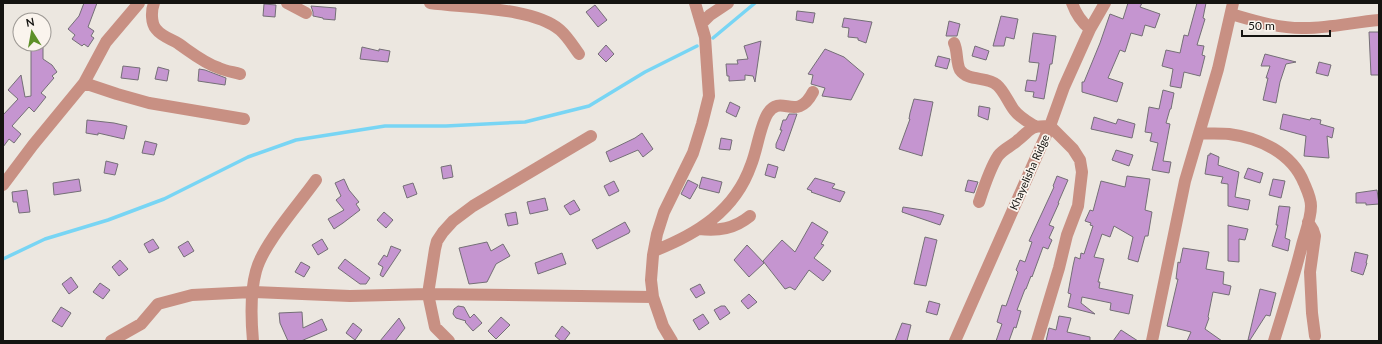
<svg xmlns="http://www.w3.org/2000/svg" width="1382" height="344" font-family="Lato,sans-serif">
<rect width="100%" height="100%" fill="#ece7e0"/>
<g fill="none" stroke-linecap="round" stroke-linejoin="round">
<path stroke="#78d5f4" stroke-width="3.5" d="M713,38L755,3
M3,259L45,239L108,220L164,199L248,157L296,140L385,126H446L525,122L589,106L645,72L697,46"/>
</g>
<path fill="#c595d0" stroke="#746f76" d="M84,3H97L88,27L94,31L91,36L94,38L88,47L84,44L82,46L72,39L75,35L68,29L79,16Z
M1128,3H1142L1140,7L1160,14L1155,28L1145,25L1142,36L1131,33L1125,52L1120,50L1108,78L1123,83L1117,102L1082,92V82H1084L1100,43L1110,14L1123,19Z
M1197,3H1206L1203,18L1205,19L1197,45L1204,46L1202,55L1205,56L1200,76L1184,72L1181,88L1170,86L1173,69L1162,66L1166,50L1180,53L1184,35L1188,36Z
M264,4L276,5L275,17L263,16Z
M595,5L607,20L598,27L586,12Z
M311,6L336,8L335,20L323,19V18L313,16V12Z
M797,11L815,13L813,23L796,20Z
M1001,16L1018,19L1014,39L1006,37L1004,46H993Z
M844,18L872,22L866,43L858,40V38L848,37L849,28L842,27Z
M949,21L960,24L957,36H946Z
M1369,32H1379V75H1371Z
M1033,33L1056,36L1052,64H1050L1044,99L1033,97L1034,92L1025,91L1027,80L1036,81L1039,63L1029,62Z
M761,41L755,82L753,76L745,75V80L729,81V76H727L726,64H738L737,60L748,59L744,46Z
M31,44H43V59L52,65L57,72L52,76L54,78L41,93L46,97L34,112L29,107L12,126L21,134L14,143L9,139L3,147V115L18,99L8,90L21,75L25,97L31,96Z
M606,45L614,54L606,62L598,54Z
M975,46L989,51L986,60L972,56Z
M362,47L379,51V49L390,51L388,62L360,59Z
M825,49L844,57L864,74L851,100L822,96L825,88L811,84L813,75L808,74Z
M1265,54L1296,62L1286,64L1280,82L1276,103L1263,100L1268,78H1266L1270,66H1261Z
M938,56L950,59L947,69L935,66Z
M1319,62L1331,65L1328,76L1316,73Z
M123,66L140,68L138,80L121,78Z
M158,67L169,70L167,81L155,79Z
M199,69L205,70L226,78L225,85L198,81Z
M1163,90L1174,93L1171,109H1170L1166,123L1170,124L1163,161L1171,162L1169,173L1152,170L1158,143L1150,141L1152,133L1145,132L1149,107L1159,109Z
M914,99L933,102L922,156L899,149L910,119H909L910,113Z
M730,102L740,107L736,117L726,112Z
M979,106L990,108L988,120L978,116Z
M789,114H797L784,151L776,148V144L782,130H780L783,120H786Z
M1283,114L1310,120L1311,118L1321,120L1320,124L1334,128L1332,138L1327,136L1329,158L1304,156L1306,136L1280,129Z
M1094,117L1116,124L1118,119L1135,124L1132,138L1091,129Z
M87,120L114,123L127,126L124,139L98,133V135L86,133Z
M642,133L653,149L643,157L638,150L610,162L606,152L635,138Z
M721,138L732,140L730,150L719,149Z
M145,141L157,144L154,155L142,153Z
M1116,150L1133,155L1129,166L1112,160Z
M1210,153L1219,157L1218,165L1239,172L1235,197L1250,200L1248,210L1228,206V184L1221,183L1223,177L1205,174L1208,155H1210Z
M106,161L118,164L115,175L104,173Z
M768,164L778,167L775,178L765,175Z
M451,165L453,177L443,179L441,167Z
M1248,168L1263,173L1260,183L1244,178Z
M1057,176L1068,180L1058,203H1059L1049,225L1054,227L1049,238L1052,240L1048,249L1043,247L1032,277L1031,276L1026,289H1025L1017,310L1021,311L1016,328L1014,327L1009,341H996L1002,324L997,322L1002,305L1006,306L1018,272L1016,270L1020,260L1025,262L1032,242L1029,241L1054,187L1053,186Z
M1127,176L1150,179L1145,210L1152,212L1148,236H1145L1138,262L1128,259L1133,237L1114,226L1110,237L1102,234L1094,257L1104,259L1098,282H1100L1099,288L1133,295L1129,314L1110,310L1111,303L1082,297L1081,303L1095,314L1068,307L1071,294L1068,293L1073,266L1075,257L1080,259L1081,253L1084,254L1093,226L1090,225L1091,223L1085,221L1090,210L1093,211L1101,181L1125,187Z
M702,177L722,182L719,193L699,188Z
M815,178L835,184L832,188L845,192L840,202L811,192L812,191L807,189Z
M79,179L81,191L54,195L53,183Z
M344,179L349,190L359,202L356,204L360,210L343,223L334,229L328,219L344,210L336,200L341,196L335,183Z
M1273,179L1285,181L1281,198L1269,195Z
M688,180L698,185L690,199L681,194Z
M968,180L978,182L974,193L965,191Z
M614,181L619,191L609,196L604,186Z
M413,183L417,194L407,198L403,186Z
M27,190L30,212L19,213L17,202H13L12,192Z
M1377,190L1379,204L1366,205V203H1356V193Z
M545,198L548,210L530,214L527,202Z
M574,200L580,210L570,215L564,206Z
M1279,206L1290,207L1285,238L1290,240L1288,251L1272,246L1278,225H1276Z
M903,207L929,211L944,215L940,225L902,212Z
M384,212L393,220L386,228L377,220Z
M516,212L518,224L508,226L505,214Z
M625,222L630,231L629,233L597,249L592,240Z
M812,222L828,232L821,244L824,245L814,258L831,271L823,281L809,270L795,290L790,287L785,289L763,261L782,240L795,252Z
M1228,225L1248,229L1245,240L1239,239V262L1228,261Z
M925,237L937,240L926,286L914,284Z
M153,239L159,248L149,253L144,244Z
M322,239L328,249L318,255L312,245Z
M188,241L194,251L184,257L178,247Z
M487,242L491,251L503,244L510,256L496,264L487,282L469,284L459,248Z
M747,245L764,263L749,277L734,260Z
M391,246L401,250L383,277L380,275L383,267L378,264L384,255L387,257Z
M1183,248L1209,252L1206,269L1224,272L1223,284L1231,286L1229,295L1213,292L1208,317L1209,318L1205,329L1222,341H1187L1191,332L1167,326L1178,279H1176L1178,262L1180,263Z
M1355,252L1368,255L1366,263H1367L1363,275L1351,271Z
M562,253L566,264L538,274L535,263Z
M345,259L370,278L366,284H360L338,268Z
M120,260L128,269L119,276L112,267Z
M301,262L310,267L304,277L295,272Z
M71,277L78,287L69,294L62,284Z
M100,283L110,290L103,299L93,292Z
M700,284L705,293L696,298L690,289Z
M1260,289L1276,293L1270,316L1266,315L1250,340H1248Z
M749,294L757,302L748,309L741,301Z
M929,301L940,304L937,315L926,312Z
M458,306L464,307L470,318L474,314L482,323L473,331L465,322L466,321L456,318L453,314L454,309Z
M721,306H725L730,313L720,320L714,310Z
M61,307L71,313L62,327L52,321Z
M302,312L303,328L322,319L327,330L301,341H288L280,323L279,313Z
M703,314L709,323L699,330L693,320Z
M1059,316L1071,318L1067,332L1090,337V341H1046L1049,328L1056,330Z
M501,317L510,325L496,339L488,331Z
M399,318L405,328L395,341H380Z
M353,323L362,330L355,340L346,333Z
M902,323L911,325L907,341H895Z
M562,326L570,333L564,341H561L555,336Z
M1121,330L1138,341H1113Z"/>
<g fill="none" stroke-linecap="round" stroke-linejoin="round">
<path stroke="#c89083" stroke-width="12" d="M154,3C151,11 151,23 156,29C162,37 172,39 179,44C192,53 204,63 219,68C225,71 233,72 240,74
M287,3L306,13
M430,3C466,8 533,7 560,30C568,37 573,46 579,54
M1072,3C1076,14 1081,22 1090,29
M1231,14C1255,21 1280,29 1306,28C1330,28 1355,22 1379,20
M702,23L710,15L728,3
M954,43C958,51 956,63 960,70C968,82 987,76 997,85C1004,91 1008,102 1014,110C1019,117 1028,122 1036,127
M84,83L117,94L149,103L244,119
M1199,133C1209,134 1219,133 1229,134C1260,138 1292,153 1304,183C1307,190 1311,198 1311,206C1311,219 1305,233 1302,245C1294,277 1284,309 1274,341
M3,185L33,145L84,83L106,42L139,3
M979,202C984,187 990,168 998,156C1003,149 1012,146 1018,140C1033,128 1029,126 1050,126L1073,149L1080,160L1082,172L1078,206L1067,235L1059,268L1037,341
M1308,222L1313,230L1315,236L1310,272L1312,313L1315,336
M699,229C719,231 734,229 750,216
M654,251C697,234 735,211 751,165C757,151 760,125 768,113C781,93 797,123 813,92
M111,341L141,324L158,304L192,295L252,292L350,296L428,294L653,297
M253,341C251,319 250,293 256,271C263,244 299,204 316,180
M449,341L435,327L428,294L435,249L437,241L443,232L453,221L473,206L591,136
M672,341L663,326L653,297L651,280L653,255L657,234L664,212L693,153L702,124L709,96L705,37L695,3
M955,341L1050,126L1064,87L1090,29L1105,3
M1152,341L1185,181L1218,69L1233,3"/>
</g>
<g text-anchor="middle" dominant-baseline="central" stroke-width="3.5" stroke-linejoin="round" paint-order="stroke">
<g font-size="11" fill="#151411" stroke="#faf4ed">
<text transform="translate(1029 172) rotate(-66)">Khayelisha Ridge</text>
</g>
</g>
<rect width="1382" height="344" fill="none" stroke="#151411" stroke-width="8"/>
<g transform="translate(32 32) rotate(349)"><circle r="19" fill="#faf4ed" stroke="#9e9a95"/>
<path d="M0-3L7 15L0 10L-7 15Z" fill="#5d9028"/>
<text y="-6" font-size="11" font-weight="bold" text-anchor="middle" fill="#151411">N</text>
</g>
<path d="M1242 30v6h88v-6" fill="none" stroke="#151411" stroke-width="2"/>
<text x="1248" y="30" font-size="12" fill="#151411" stroke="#faf4ed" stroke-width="3" paint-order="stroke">50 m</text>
</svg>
